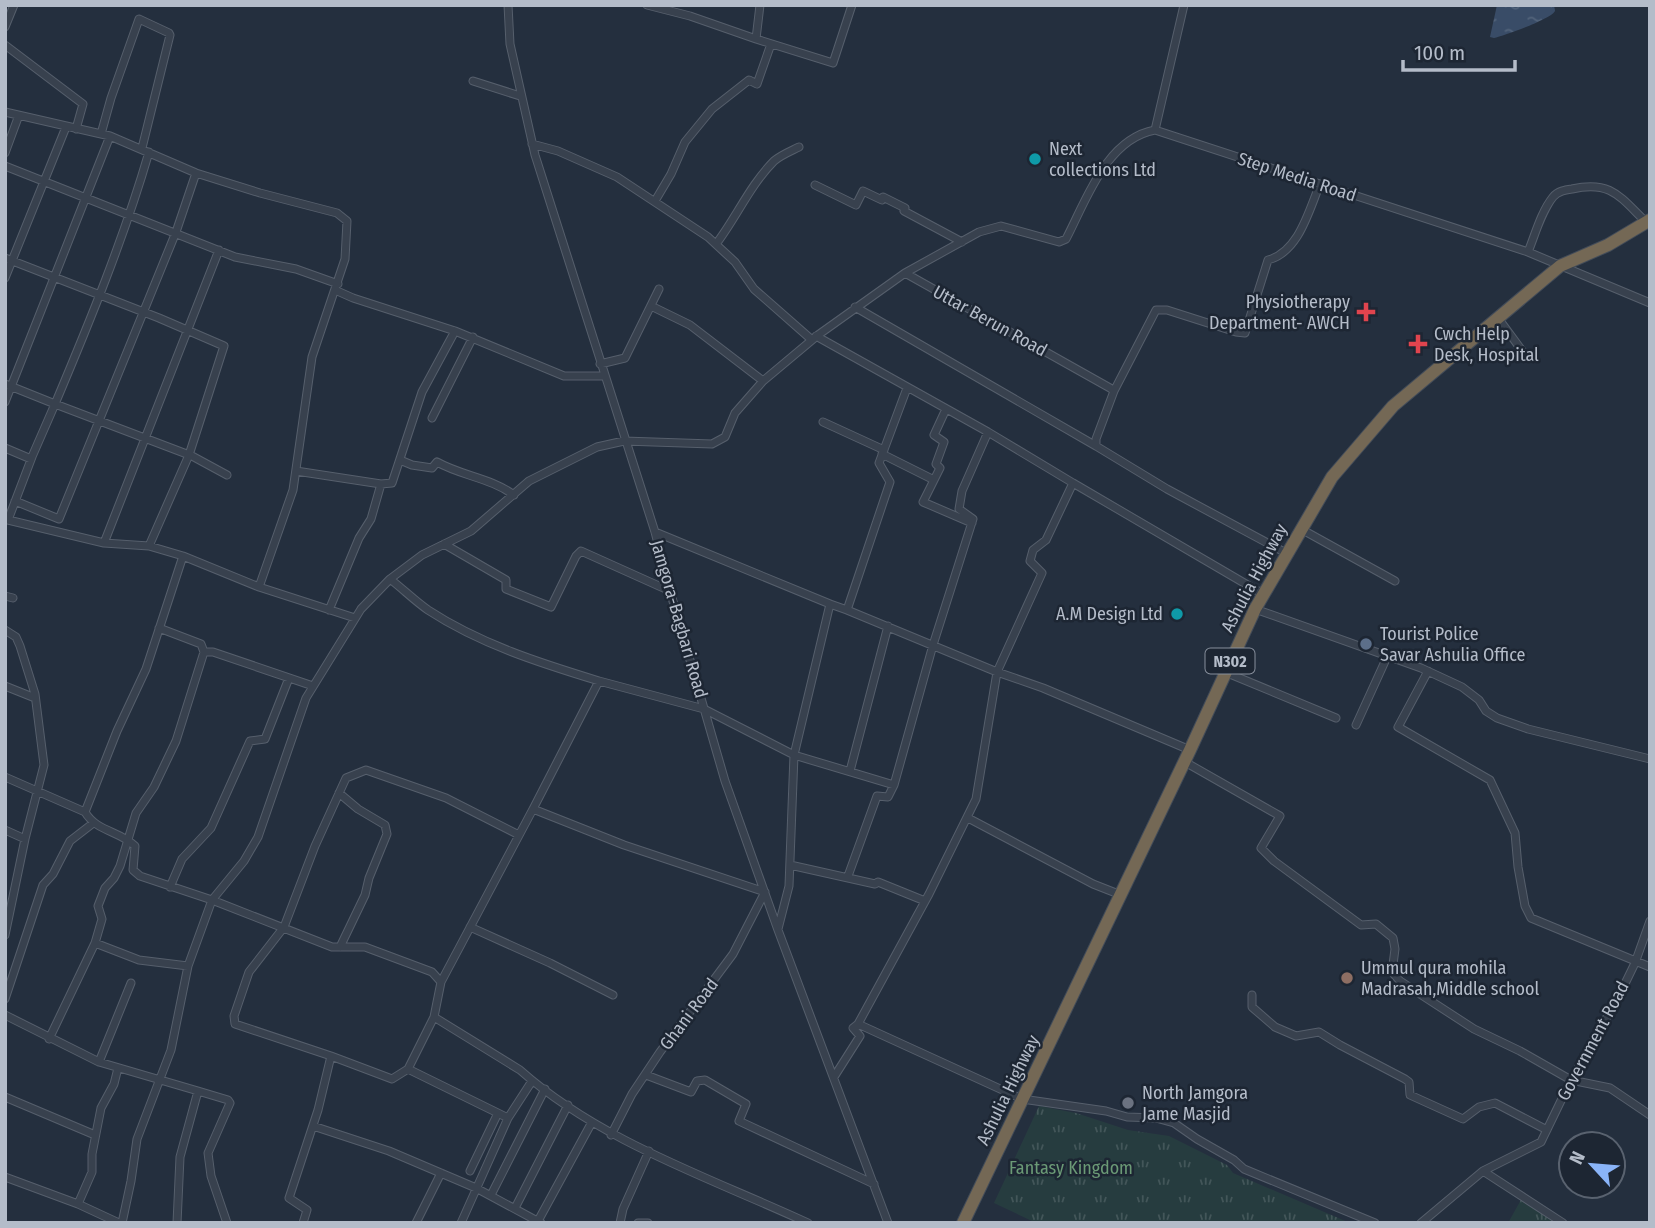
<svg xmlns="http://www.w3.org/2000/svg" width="1655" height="1228" font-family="'Fira Sans Condensed',sans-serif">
<defs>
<pattern id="park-tufts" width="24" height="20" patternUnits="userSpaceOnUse" patternTransform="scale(1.75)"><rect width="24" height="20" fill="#263c3f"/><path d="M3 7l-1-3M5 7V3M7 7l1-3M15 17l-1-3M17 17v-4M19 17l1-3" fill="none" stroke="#435659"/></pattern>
<pattern id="water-ripples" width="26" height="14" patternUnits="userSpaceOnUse" patternTransform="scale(1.75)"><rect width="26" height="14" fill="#394c67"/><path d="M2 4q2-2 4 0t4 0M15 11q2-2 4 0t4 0" fill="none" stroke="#53647b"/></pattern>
</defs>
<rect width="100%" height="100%" fill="#242f3e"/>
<path fill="url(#park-tufts)" d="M1039,1106L1076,1113L1128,1130L1169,1136L1227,1165L1233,1173L1350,1223H1032V1221L994,1203Z
M1522,1198L1559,1223H1508Z"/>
<path fill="url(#water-ripples)" d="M1497,5H1554C1554,7 1555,9 1555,11C1551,19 1504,36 1494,38L1490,37Z"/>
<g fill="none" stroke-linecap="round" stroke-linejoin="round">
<g stroke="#565f6c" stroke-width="9">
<path id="street" d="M508,5L510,44L535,155L655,532L670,591L725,781L778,930L888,1223
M647,5L690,16L756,39L760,5
M1184,5L1155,130L1528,252L1650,303
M5,27L14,5
M756,39L833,63L852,5
M5,45L83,104L76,129
M473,81L520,96
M5,112L110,136L196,173L260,193L337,213L347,221L345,259L312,357L293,490L259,587
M1155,130C1106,139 1086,201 1066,239L1059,242L1001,226L979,232L905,273L1110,388L1114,391L1096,439V446L1167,489L1286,553
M101,134L111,98L139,19L169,33L170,35L142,148
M532,144L558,151L617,177L708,237L735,262L754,289L812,340
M5,153L19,115
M5,166L235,257L296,269L338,284
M815,185L856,205L863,191L882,200L883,197L905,208L904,211L962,242
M655,201L671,174L685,142L712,109L749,80L757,84L771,44
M716,244C736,218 750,185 774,161C781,155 791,151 799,147
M1528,252C1535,235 1541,212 1553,197C1558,191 1565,190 1572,189C1611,180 1620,197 1646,222
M5,258L159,318L224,346L189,455L149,546
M5,278L66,127
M335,290L353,298L455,331L564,376H604
M651,306L690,325L763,381
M855,307L1096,446
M1498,318L1526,356
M816,336L988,432L1073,483
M600,364L625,358L659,289
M5,384L55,404C90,321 124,238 149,152
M1114,391L1156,310H1167L1236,332L1245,333L1268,260C1299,252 1309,210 1320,184
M5,402L110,136
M946,409L934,435L944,442L936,464L940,468L923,502L972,523
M432,418L473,337
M823,422L884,450
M5,448L31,459L55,404L192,456L227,475
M882,454L934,480
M32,457L8,520L104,543L149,546L183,556L146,669L117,731L85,812
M400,460L412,465L432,468L437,462C462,476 491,478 514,495
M296,471L381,484
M15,501L59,519L176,232L196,173
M1301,529L1395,581
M655,532L830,604
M104,543L219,250
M444,544L506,580V589L551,607L576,556L581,551L670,591
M183,556L259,587L355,618
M390,579C403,589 415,601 428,610C480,644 540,663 599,681
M5,596L13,598
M1255,609L1421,668L1462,687L1479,700L1486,711L1497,718L1528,729L1650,759
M329,610L359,538L371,519L381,484L392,483L422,392L455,331
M847,610L997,672L1043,688L1190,750
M159,628L201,644L204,652
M5,630L16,637L20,646L35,694L44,765L25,839L5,935
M1428,671L1398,727L1490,780L1515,833L1518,867L1525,906L1531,918L1650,967
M1225,672L1336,718
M5,686L35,698
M1356,725L1387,657
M1185,762L1280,816L1261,848L1274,861L1361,925L1376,924L1393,938L1395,949L1392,972L1400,981L1474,1029L1520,1051L1571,1080L1610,1088L1650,1115
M850,771L888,626
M5,777L85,812C97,832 118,830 135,846L133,870L140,876L212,900L332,947H365L432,972L441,982L434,1017L520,1070C601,1142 711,1178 808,1223
M339,793L358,809L385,825L387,834L369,878L365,895L340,947
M533,809L599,681L704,709L794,755L894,785L933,645L973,519L959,509L962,491L988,432
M968,818L1093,884L1121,895
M5,830L25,839
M790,865L875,884L878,882L925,901
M848,876L877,796L888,797L894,785
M170,887L182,859L211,828L250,741L265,739L289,678
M470,927L550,963L613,995
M778,929L789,886L794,755L830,604L847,610L890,482L879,463L907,388
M95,943L139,960L188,966
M441,982L533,809L624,845L765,892L733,954L660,1052L632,1094L611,1135
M1252,995V1007L1275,1027L1296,1036L1319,1032L1340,1045L1405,1079L1409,1082L1410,1095L1463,1119L1479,1107L1495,1103L1547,1130
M5,999L43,885L53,874L70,841L92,824
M5,1015L99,1062L198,1091L180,1157L177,1223
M858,1024L1022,1099L1106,1111L1127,1117L1156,1118L1174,1123L1197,1139L1234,1160L1244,1169L1375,1223
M49,1039L95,943L102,919L98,906L105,888L114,878L120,866L136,813L154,787L176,741L204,652H213L313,686
M331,1056L392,1079L408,1069L434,1017
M99,1062L131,983
M408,1069L508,1118
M646,1075L691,1092L697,1081L705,1080L746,1104L739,1121L874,1184
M834,1077L860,1036L853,1028L858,1024L929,894L976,799L997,672L1042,573L1030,561L1033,550L1046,540L1073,483L1263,594
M198,1091L228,1100L230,1103L208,1153L211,1176L227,1223
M5,1097L95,1135
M313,1126L389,1151L476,1188L541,1223
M470,1171L498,1113
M1483,1171L1563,1223
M5,1177L78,1204L119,1223
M491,1195L545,1089
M78,1204L92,1172V1154L101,1108L114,1084L118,1068
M515,1208L568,1105
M538,1221L592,1122
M122,1223L131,1181L137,1139L171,1050L188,966L212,900L244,861L258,837L306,698L361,609L390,579L422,555L471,531L529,481L597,447L624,441L712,444L725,437L735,413L763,381L818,335L905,273
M303,1223L307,1210L289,1198L318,1110L331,1056L235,1024L234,1016L249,972L284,927L315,846L346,778L366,770L446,798L519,835
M416,1223L441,1173
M461,1223L508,1118L532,1081
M620,1223L623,1209L649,1151
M638,1223H648
M1421,1223L1483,1171L1541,1142L1571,1080L1619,996L1635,963L1650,921"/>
</g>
<g stroke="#434c59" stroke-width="14">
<path id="highway" d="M963,1223L1190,750L1255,609L1332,477L1393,406L1560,266L1608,245L1650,220"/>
</g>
<use href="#street" stroke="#38414e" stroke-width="7"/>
<use href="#highway" stroke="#746855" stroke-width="12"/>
</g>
<g fill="#0f9aa8" stroke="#1d2633" stroke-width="2.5">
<circle cx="1035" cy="159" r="7"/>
<circle cx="1177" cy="614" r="7"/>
</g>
<g fill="#e0444e" stroke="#1d2633" stroke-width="2.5">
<path d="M1362.5 301.5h7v7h7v7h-7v7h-7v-7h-7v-7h7z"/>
<path d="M1414.5 333.5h7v7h7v7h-7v7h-7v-7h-7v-7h7z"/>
</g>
<circle fill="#5c6f8a" stroke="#1d2633" stroke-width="2.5" cx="1366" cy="644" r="7"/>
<circle fill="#8d6e63" stroke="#1d2633" stroke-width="2.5" cx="1347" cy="978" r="7"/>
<circle fill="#6b7280" stroke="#1d2633" stroke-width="2.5" cx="1128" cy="1103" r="7"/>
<g text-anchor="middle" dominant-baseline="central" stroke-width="5" stroke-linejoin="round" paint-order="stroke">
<rect fill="#1d2633" stroke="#878f9c" stroke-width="2" x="1205.5" y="648.5" width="49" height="25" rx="5"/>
<g font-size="16" font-weight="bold" fill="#b4bcc9">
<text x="1230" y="661">N302</text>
</g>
<g font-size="18" fill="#b4bcc9" stroke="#1d2633" text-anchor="start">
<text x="1049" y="149">Next<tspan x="1049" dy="21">collections Ltd</tspan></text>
<text x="1350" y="302" text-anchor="end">Physiotherapy<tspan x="1350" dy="21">Department- AWCH</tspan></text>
<text x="1434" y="334">Cwch Help<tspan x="1434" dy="21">Desk, Hospital</tspan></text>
<text x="1163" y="614" text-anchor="end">A.M Design Ltd</text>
<text x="1380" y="634">Tourist Police<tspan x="1380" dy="21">Savar Ashulia Office</tspan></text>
<text x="1361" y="968">Ummul qura mohila<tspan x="1361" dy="21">Madrasah,Middle school</tspan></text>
<text x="1142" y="1093">North Jamgora<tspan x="1142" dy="21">Jame Masjid</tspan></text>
</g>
<g font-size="18" fill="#b4bcc9" stroke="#1d2633">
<text transform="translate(1297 177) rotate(18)">Step Media Road</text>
<text transform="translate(990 321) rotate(29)">Uttar Berun Road</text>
<text transform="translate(1254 578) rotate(-62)">Ashulia Highway</text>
<text transform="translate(679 619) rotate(74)">Jamgora-Bagbari Road</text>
<text transform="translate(689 1014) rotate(-53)">Ghani Road</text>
<text transform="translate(1593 1041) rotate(-62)">Government Road</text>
<text transform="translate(1008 1090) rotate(-64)">Ashulia Highway</text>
</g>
<g font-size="18" fill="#6b9a76" stroke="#1d2633">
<text x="1071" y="1168">Fantasy Kingdom</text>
</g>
</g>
<rect width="1655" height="1228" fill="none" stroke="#b4bcc9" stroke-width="14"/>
<g transform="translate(1592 1165) rotate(296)"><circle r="33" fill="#1d2633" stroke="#59626f" stroke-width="2"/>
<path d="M0-5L12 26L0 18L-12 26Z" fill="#8ab4f8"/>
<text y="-10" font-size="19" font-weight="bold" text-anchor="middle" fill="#b4bcc9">N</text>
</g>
<path d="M1403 60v10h112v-10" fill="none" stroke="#b4bcc9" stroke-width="3.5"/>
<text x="1414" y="60" font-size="21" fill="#b4bcc9" stroke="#1d2633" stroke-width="5" paint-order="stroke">100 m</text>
</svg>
